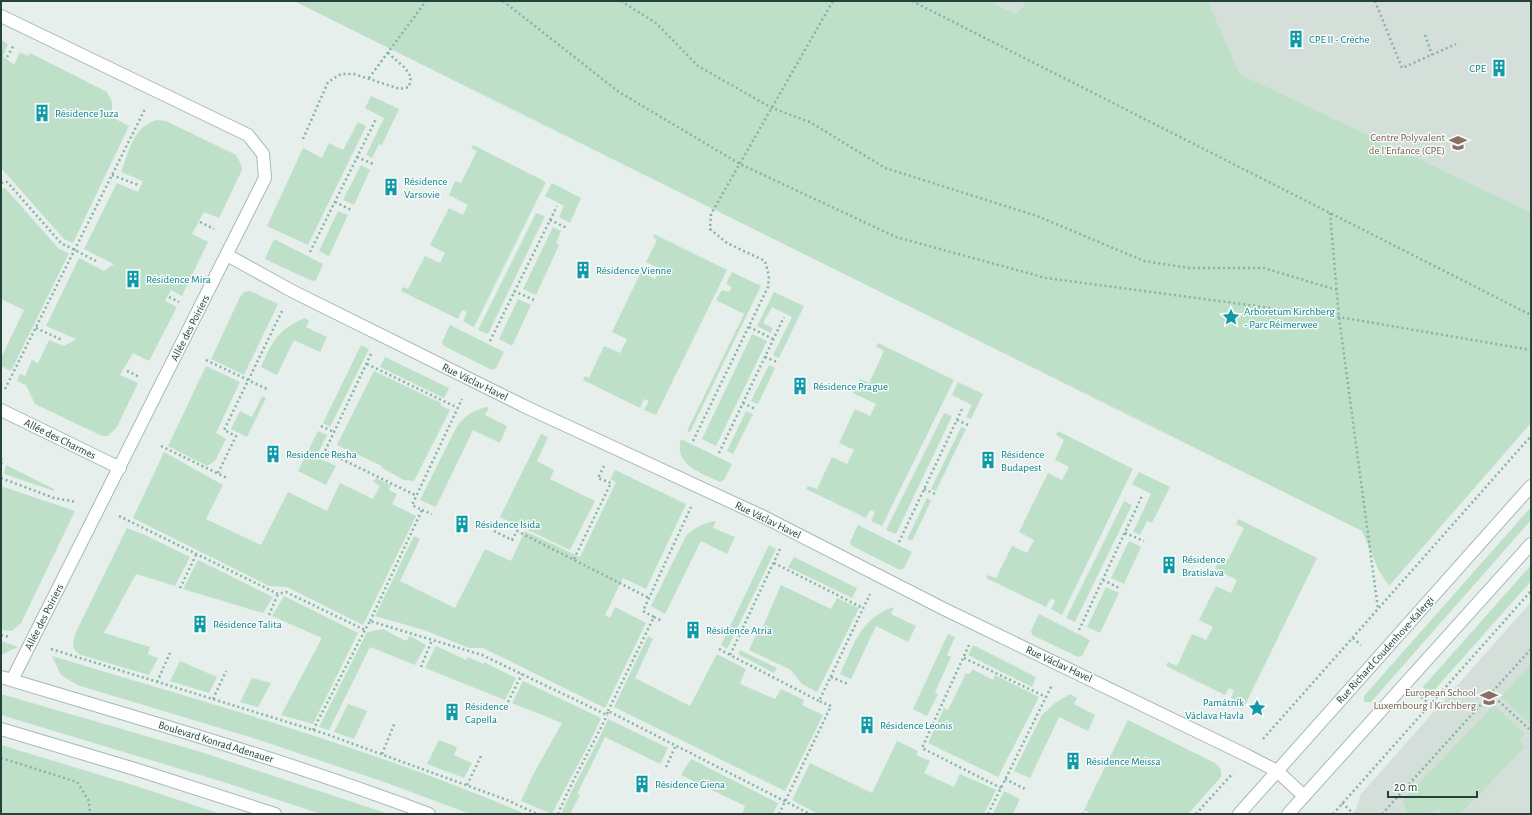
<svg xmlns="http://www.w3.org/2000/svg" width="1532" height="815" font-family="'Alegreya Sans',sans-serif">
<rect width="100%" height="100%" fill="#e6efeb"/>
<path fill="#d4dfda" d="M989,1H1027L1016,14Z
M1208,1H1531V212L1240,74Z
M1531,602V814H1354L1361,794Z"/>
<path fill="#bfe0c8" d="M294,1H989L1016,14L1027,1H1208L1240,74L1531,212V423L1389,586L1379,571L1362,531Z
M1,40L8,44L3,56L14,65L20,52L28,56L30,53L107,92L112,102V117L129,126L73,243L64,239L1,168Z
M371,96L399,109L382,145L379,144L372,158L366,155L384,118L365,108Z
M157,120L166,121L236,155L241,164L242,170L219,218L204,212L192,234L208,242L182,296L171,290L165,301L177,307L149,361L133,353L120,375L138,383L117,427L108,436H102L35,404L26,385L17,381L20,374L25,376L32,360L38,363L49,340L64,346L76,339L46,326L79,258L104,271L114,264L84,249L117,183L138,192L143,181L121,172C129,152 133,126 157,120Z
M358,122L366,126L308,245L267,226L303,148L322,158L329,143L343,150Z
M473,145L546,182L474,327L463,321L467,312L462,310L458,319L401,291L403,287L408,289L425,256L440,263L445,253L430,245L449,208L463,215L468,205L449,195L455,181L461,183L477,151L471,148Z
M361,165L370,170L354,205L343,200Z
M552,183L581,198L570,223L559,217L564,206L545,196Z
M5,188L59,249L69,253L11,371L1,366V358L24,310L1,299V189Z
M338,211L348,215L329,256L319,251Z
M536,213L545,216L488,334L478,330Z
M553,227L561,231L556,243L559,245L536,295L523,289Z
M654,234L727,270L656,415L644,410L649,401L644,399L640,408L583,380L585,376L589,378L604,346L620,353L627,339L612,332L641,272L655,279L661,269L646,262L657,240L653,237Z
M274,239L323,264L316,280L312,281L265,259Z
M732,272L761,286L690,432L687,431L744,314L716,300L722,290L729,292L732,287L726,284Z
M250,291L278,304L244,375L211,359L240,297L244,292Z
M774,292L804,306L779,358L773,355L792,317L772,307L763,323L773,328L771,333L757,326Z
M518,299L531,305L512,346L499,339Z
M305,318L309,321L306,327L327,337L320,352L294,340L277,375L261,367C272,342 278,329 305,318Z
M450,325L504,352L496,368L492,370L444,346L442,342Z
M752,334L767,341L716,446L702,439Z
M878,343L954,380L882,526L871,521L875,512L870,510L866,518L806,489L808,486L817,489L832,457L847,464L854,450L839,443L855,409L870,416L876,404L853,393L860,379L869,383L884,351L876,346Z
M361,345L369,349L330,427L323,423Z
M385,357L449,388L444,398L380,367Z
M769,365L775,368L758,404L751,401Z
M206,366L240,382L216,433L226,439L215,461L207,466L168,446Z
M374,371L441,403L440,405L450,410L414,481L404,480L382,468V466L337,445Z
M958,382L983,394L971,419L966,417L972,405L952,395Z
M262,396L266,398L247,437L231,429L240,411L252,417Z
M486,407L489,408L485,415L507,426L500,443L473,430L436,507L420,500L456,428C464,416 472,411 486,407Z
M746,411L753,414L733,454L727,451Z
M944,413L952,416L896,534L886,530Z
M961,427L966,429L936,491L931,489Z
M318,431L327,435L316,457L336,466L326,485L298,471Z
M1058,431L1133,469L1062,615L1051,609L1055,601L1051,598L1046,607L986,578L988,575L996,578L1012,546L1027,553L1034,540L1019,532L1048,473L1062,480L1069,467L1055,460L1064,440L1056,435Z
M541,434L548,437L537,461L554,470L550,479L595,501L570,550L500,517Z
M681,439L732,464L724,480L720,482C702,473 673,465 681,439Z
M164,452L223,485L206,519L261,545L288,492L327,511L340,483L373,499L380,486L373,482L376,478L391,485L389,490L397,494L392,504L416,516L363,625L287,587L269,586L133,518Z
M6,465L54,489V491L4,474Z
M615,470L686,504L646,589L623,578L605,615L610,618L615,607L646,623L605,708L483,648H469L424,630L375,616L414,536L420,539L400,581L455,608L485,549L511,561L525,531L580,557L616,482L610,479Z
M1139,472L1170,487L1152,523L1147,521L1140,535L1133,532L1151,494L1132,484Z
M1,486L75,511L21,623L12,631L1,630Z
M927,498L931,501L912,541L907,539Z
M1124,501L1132,505L1075,622L1066,618Z
M1531,507V520L1371,702H1364V696Z
M1238,519L1317,558L1245,705L1231,698L1234,690L1229,688L1225,695L1166,666L1168,662L1177,666L1192,634L1206,640L1213,627L1199,620L1216,586L1231,593L1237,580L1215,569L1220,556L1228,560L1244,528L1236,524Z
M716,521L713,528L735,537L727,554L701,541L665,614L651,606L686,536C695,527 703,523 716,521Z
M858,525L912,552L904,568L900,570L852,546L850,542Z
M127,528L145,535L190,557L175,586L136,574L104,633L150,647L148,654L158,658L149,675L81,655C71,650 72,641 76,632Z
M1129,541L1141,547L1124,584L1111,578Z
M769,545L776,549L727,649L721,645Z
M794,557L857,588L852,598L788,567Z
M198,560L273,597L263,613L183,589Z
M1531,565V581L1430,695L1423,687Z
M781,585L831,609L837,598L859,608L817,692L802,684L791,670L749,650L757,632L760,633Z
M1106,587L1119,593L1100,633L1087,627Z
M284,596L358,633L313,724L281,715L322,638L272,616Z
M894,607L891,614L916,626L908,642L876,626L851,679L840,674C854,645 860,618 894,607Z
M1039,614L1090,640L1082,656L1078,657L1032,635L1031,631Z
M383,629L406,641L410,636L426,645L415,665L370,647L329,730L319,727L367,632Z
M948,634L955,637L947,655L951,657L935,692L938,694L927,716L913,709Z
M648,636L653,639L635,678L690,706L717,654L746,669L740,684L775,699L781,689L804,700L802,705L823,715L785,791L614,707Z
M1,641L18,647L1,655Z
M973,645L1036,677L1032,687L968,655Z
M436,646L466,660L468,657L483,664L484,662L516,678L505,700L425,668Z
M740,650L777,668L774,673L738,654Z
M52,656C211,704 372,748 525,814H470L387,783L253,738L77,685L61,675Z
M180,661L217,677L209,693L170,681Z
M1531,664V724L1501,697Z
M972,669L993,680L995,675L1039,697L998,777L928,743L944,708L948,710L966,673L970,674Z
M252,678L271,683L258,707L240,702Z
M523,681L601,718C587,751 568,781 552,814L521,801L533,775L562,723L512,703Z
M1,694L201,752L389,814H321L220,781L1,715Z
M1070,694L1077,698L1074,704L1095,715L1088,731L1059,717L1030,778L1014,771L1042,715L1055,703Z
M348,704L367,711L354,739L334,732Z
M1494,705L1525,734L1519,741L1525,747L1460,814H1442L1440,809L1424,814H1407L1403,800Z
M608,719L668,748L660,764L605,737L577,794L580,795L570,814H561C575,781 594,752 608,719Z
M1128,720L1215,763C1220,767 1222,770 1221,777L1188,814H1092L1084,810Z
M439,740L457,747L454,755L472,763L464,778L427,764Z
M897,741L918,751L916,755L930,761L924,773L954,787L960,774L996,790L984,814H818L792,800L810,763L872,793Z
M1,745L133,785L221,814H1Z
M691,759L778,803L773,814H742L745,806L681,775Z
M1004,791L1020,799L1013,814H993Z"/>
<g fill="none" stroke-linecap="round" stroke-linejoin="round">
<g stroke="#a8b8b2" stroke-width="14">
<path id="street" d="M1,16L248,135L263,154L265,178L12,680
M227,255L292,291L528,408L764,517L944,609L1248,756L1277,771L1304,796
M1,410L120,468"/>
</g>
<g stroke="#a4bbb3" stroke-width="14">
<path id="secondary" d="M1,677C144,720 289,761 429,814
M1,729L138,770L275,814
M1239,814L1531,486
M1288,814L1531,544"/>
</g>
<path stroke="#86b3a5" stroke-width="2.5" stroke-dasharray="2 3" stroke-linecap="butt" d="M503,1L619,92L740,164L896,237L1046,278L1339,317L1531,350
M621,1L656,23L698,66L772,108L810,122L885,168L1037,216L1144,261L1189,268H1264L1337,290
M912,1L1531,315
M1375,1L1402,68L1456,44
M1425,35L1432,55
M7,57L14,45
M369,78L426,1
M303,139L328,82L341,74H354L400,89L409,87L411,77L405,68L387,52
M357,157L373,164
M112,175L138,185
M1,183L7,182L61,243L96,261
M335,202L351,210
M1330,213L1339,317L1378,609
M550,220L567,228
M200,222L214,229
M310,252L376,119
M514,291L534,300
M169,297L179,302
M749,327L773,339
M36,328L62,340
M490,341L557,206
M371,354L325,451L417,496
M765,357L777,362
M206,360L269,390
M367,364L458,408
M127,371L140,377
M5,389L145,109
M743,403L755,409
M957,420L968,425
M321,426L334,432
M693,441L768,287L769,276L765,261L727,243L710,229L711,214L833,1
M161,446L227,478
M719,453L784,317
M1,464L3,459
M218,473L236,436L224,430L283,309
M1,478L54,498L77,502
M924,489L935,494
M422,510L432,514
M119,516L278,594L286,592L365,630L370,621L482,655L607,715L608,711L810,814
M494,531L512,540L517,531L649,598
M1125,533L1144,541
M899,542L963,407
M780,549L730,655L819,701
M574,559L611,483L598,478L604,466
M774,563L863,608
M1103,580L1121,589
M180,588L196,555
M269,615L278,594
M654,617L662,621
M370,621L422,510L412,505L462,399
M1079,630L1142,496
M1,635L10,637
M1353,638L1361,645
M969,645L922,748L1001,788
M51,649L326,734L507,800L537,814
M719,649L730,655
M964,658L1046,697
M421,667L432,640
M831,677L848,684
M157,682L170,653
M1491,694L1529,729
M1421,697L1430,704
M213,699L226,671
M508,702L522,674
M608,711L654,617L643,611L691,507
M313,730L365,630
M1263,739L1531,436
M382,754L395,722
M1,758L77,782L89,801L90,814
M666,767L676,745
M1005,779L1025,789
M467,785L481,756
M1342,803L1354,814
M1082,813L1083,814
M558,814C572,780 591,749 607,715
M779,814L831,706L819,701L870,594
M988,814L1052,685
M1196,814L1233,773
M1333,814L1531,591
M1382,814L1531,649"/>
<use href="#street" stroke="#fff" stroke-width="12"/>
<use href="#secondary" stroke="#fff" stroke-width="12"/>
</g>
<defs>
<g id="building-bare" transform="scale(1.38)"><path d="M-4-6H4V6H1V3H-1V6H-4ZM-2.5-4.3h1.7v1.8h-1.7ZM.8-4.3h1.7v1.8H.8ZM-2.5-1h1.7V.8h-1.7ZM.8-1h1.7V.8H.8Z" fill="#0f9aa8" stroke="#f7fbf9" stroke-width="2.5" paint-order="stroke"/></g>
<g id="school-bare" transform="scale(1.38)"><path d="M0-5L7-2L0 1L-7-2ZM-4 1L0 2.5L4 1V4Q0 6-4 4Z" fill="#8d6e63" stroke="#f7fbf9" stroke-width="2.5" paint-order="stroke"/></g>
<g id="sight-bare" transform="scale(1.38)"><path d="M0-6L1.8-2.2L6-1.7L2.9 1.2L3.7 5.4L0 3.3L-3.7 5.4L-2.9 1.2L-6-1.7L-1.8-2.2Z" fill="#0f9aa8" stroke="#f7fbf9" stroke-width="2.5" paint-order="stroke"/></g>
</defs>
<g fill-rule="evenodd">
<use href="#building-bare" x="1296" y="39"/>
<use href="#building-bare" x="1499" y="68"/>
<use href="#building-bare" x="42" y="113"/>
<use href="#school-bare" x="1458" y="143"/>
<use href="#building-bare" x="391" y="187"/>
<use href="#building-bare" x="583" y="270"/>
<use href="#building-bare" x="133" y="279"/>
<use href="#sight-bare" x="1231" y="317"/>
<use href="#building-bare" x="800" y="386"/>
<use href="#building-bare" x="273" y="454"/>
<use href="#building-bare" x="988" y="460"/>
<use href="#building-bare" x="462" y="524"/>
<use href="#building-bare" x="1169" y="565"/>
<use href="#building-bare" x="200" y="624"/>
<use href="#building-bare" x="693" y="630"/>
<use href="#school-bare" x="1489" y="698"/>
<use href="#sight-bare" x="1257" y="708"/>
<use href="#building-bare" x="452" y="712"/>
<use href="#building-bare" x="867" y="725"/>
<use href="#building-bare" x="1073" y="761"/>
<use href="#building-bare" x="642" y="784"/>
</g>
<g text-anchor="middle" dominant-baseline="central" stroke-width="3" stroke-linejoin="round" paint-order="stroke">
<g font-size="11" fill="#0d838f" stroke="#f7fbf9" text-anchor="start">
<text x="1309" y="39">CPE II - Crèche</text>
<text x="1486" y="68" text-anchor="end">CPE</text>
<text x="55" y="113">Résidence Juza</text>
<text x="404" y="181">Résidence<tspan x="404" dy="13">Varsovie</tspan></text>
<text x="596" y="270">Résidence Vienne</text>
<text x="146" y="279">Résidence Mira</text>
<text x="1244" y="311">Arboretum Kirchberg<tspan x="1244" dy="13">- Parc Réimerwee</tspan></text>
<text x="813" y="386">Résidence Prague</text>
<text x="286" y="454">Residence Resha</text>
<text x="1001" y="454">Résidence<tspan x="1001" dy="13">Budapest</tspan></text>
<text x="475" y="524">Résidence Isida</text>
<text x="1182" y="559">Résidence<tspan x="1182" dy="13">Bratislava</tspan></text>
<text x="213" y="624">Résidence Talita</text>
<text x="706" y="630">Résidence Atria</text>
<text x="1244" y="702" text-anchor="end">Památník<tspan x="1244" dy="13">Václava Havla</tspan></text>
<text x="465" y="706">Résidence<tspan x="465" dy="13">Capella</tspan></text>
<text x="880" y="725">Résidence Leonis</text>
<text x="1086" y="761">Résidence Meissa</text>
<text x="655" y="784">Résidence Giena</text>
</g>
<g font-size="11" fill="#785e54" stroke="#f7fbf9" text-anchor="end">
<text x="1445" y="137">Centre Polyvalent<tspan x="1445" dy="13">de l'Enfance (CPE)</tspan></text>
<text x="1476" y="692">European School<tspan x="1476" dy="13">Luxembourg I Kirchberg</tspan></text>
</g>
<g font-size="11" fill="#24423a" stroke="#f7fbf9">
<text transform="translate(190 328) rotate(-63)">Allée des Poiriers</text>
<text transform="translate(475 382) rotate(26)">Rue Václav Havel</text>
<text transform="translate(60 439) rotate(26)">Allée des Charmes</text>
<text transform="translate(768 520) rotate(26)">Rue Václav Havel</text>
<text transform="translate(44 617) rotate(-63)">Allée des Poiriers</text>
<text transform="translate(1385 650) rotate(-48)">Rue Richard Coudenhove-Kalergi</text>
<text transform="translate(1059 664) rotate(25)">Rue Václav Havel</text>
<text transform="translate(216 742) rotate(17)">Boulevard Konrad Adenauer</text>
</g>
</g>
<rect width="1532" height="815" fill="none" stroke="#24423a" stroke-width="4"/>
<path d="M1388 791v6h89v-6" fill="none" stroke="#24423a" stroke-width="2"/>
<text x="1394" y="791" font-size="12" fill="#24423a" stroke="#f7fbf9" stroke-width="3" paint-order="stroke">20 m</text>
</svg>
